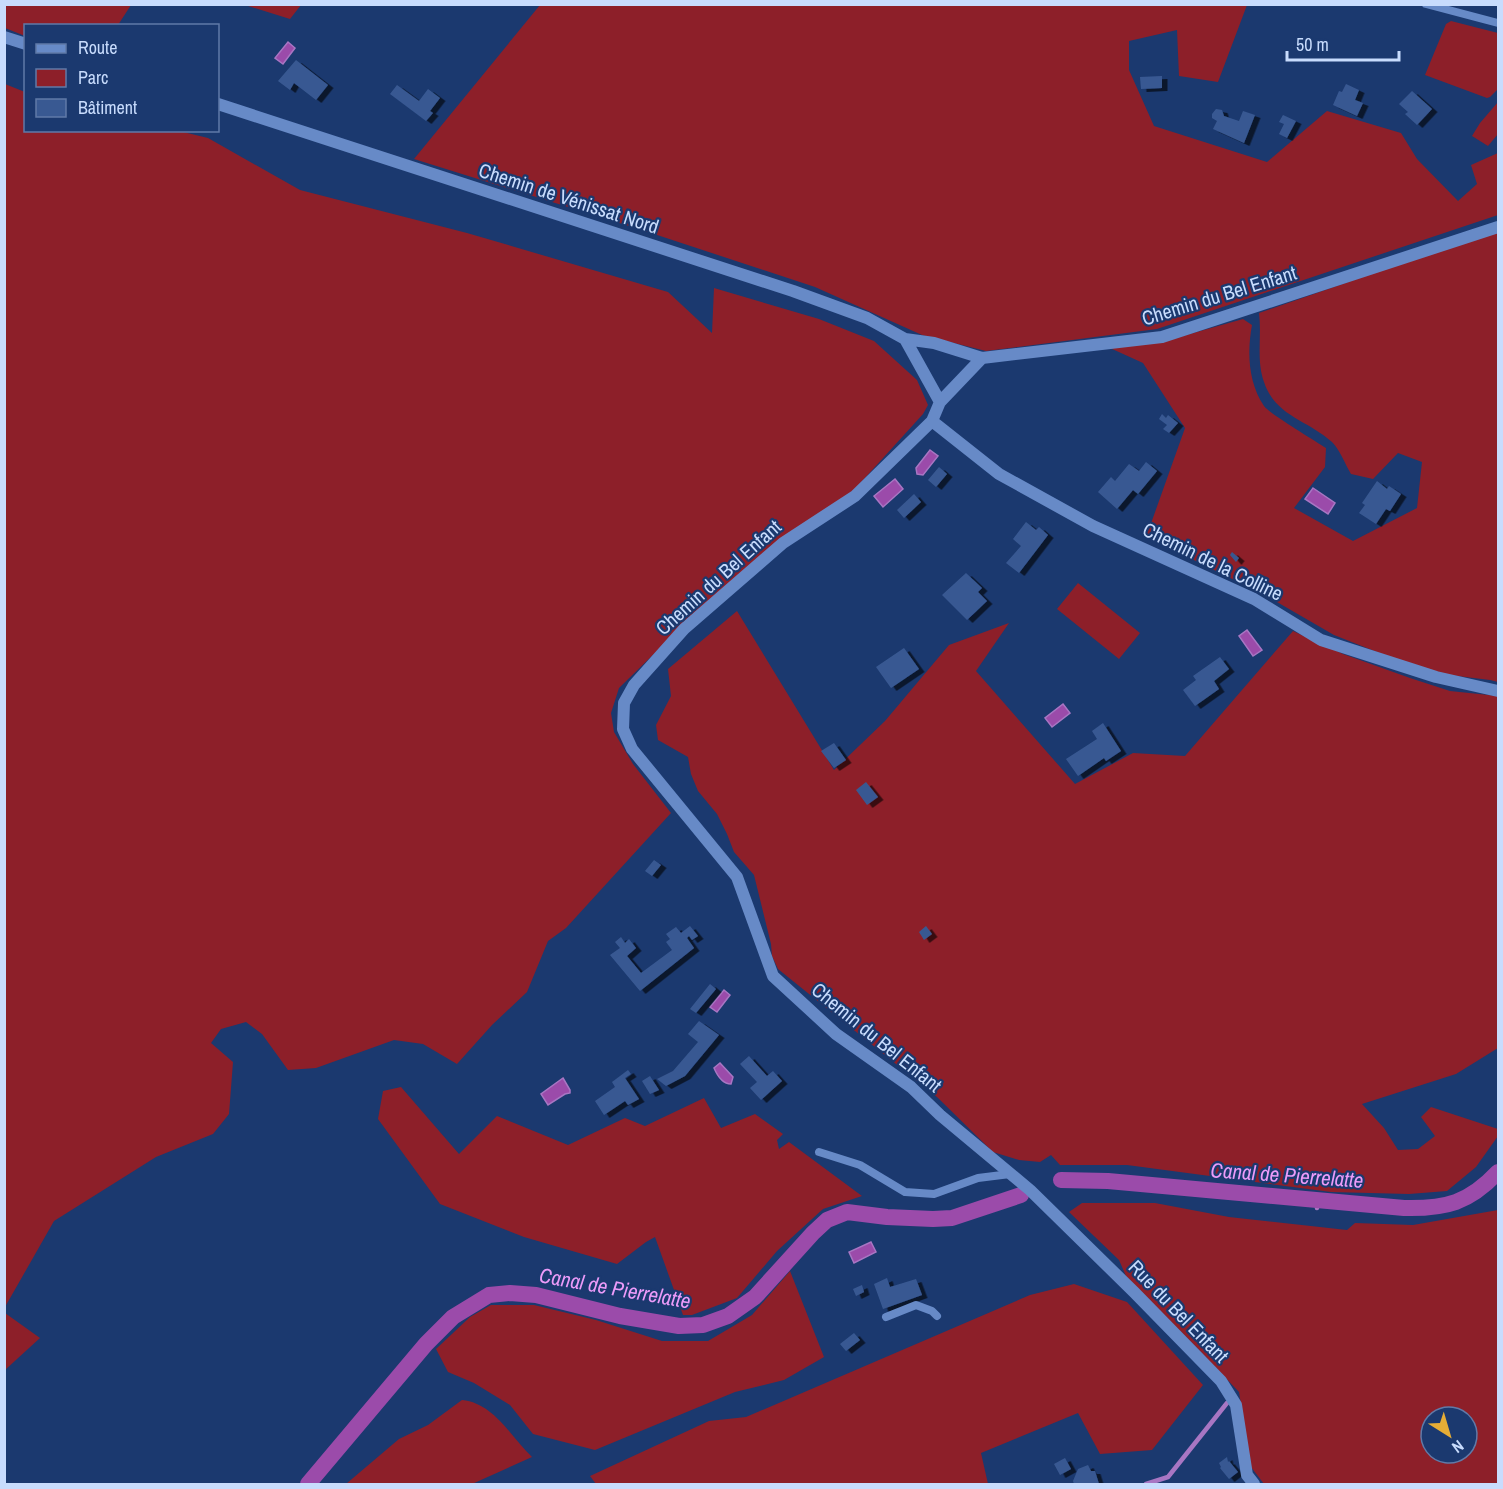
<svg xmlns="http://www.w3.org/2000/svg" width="1503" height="1489" font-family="'Archivo Narrow',sans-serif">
<defs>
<filter id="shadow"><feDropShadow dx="5.5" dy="3" stdDeviation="0" flood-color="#0009"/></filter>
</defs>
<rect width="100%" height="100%" fill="#1b396f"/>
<path fill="#8d1f29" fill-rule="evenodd" d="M5,4H131V5L118,25L26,26L25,36L5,28Z
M245,5H301L290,19Z
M540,5H1247L1218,82L1179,76L1177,30L1129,41V70L1154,126L1267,162L1327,111L1401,133L1417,159L1458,201L1477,184L1471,165L1498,153V215L1157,329L986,351L922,335L815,287L645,231L414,159Z
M1451,21L1498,33V89L1490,97L1487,98L1425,75L1446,24Z
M5,84L25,92L26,130H175L208,138L300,190L467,233L668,292L712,333L714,288L819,319L874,341L917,380L928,405L923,414L844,501L658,650L619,688L611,713L614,732L633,764L671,813L566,928L548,941L527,992L492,1025L457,1064L423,1044L394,1040L316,1068L288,1070L262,1034L246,1022L221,1029L211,1043L233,1062L229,1114L213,1134L156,1157L54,1221L5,1307Z
M1498,102V134L1488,146L1472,136L1480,123Z
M1498,230V682L1490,680L1441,674L1382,654L1334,635L1263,594L1143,535L1149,529L1185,428L1143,363L1110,348L1165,341L1243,319L1252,325C1247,352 1248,382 1264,406C1270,414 1314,440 1326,448L1325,467L1294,508L1353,541L1417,508L1422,462L1398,453L1373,479L1351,474C1345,464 1340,450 1332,442C1308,420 1275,416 1264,382C1256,360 1262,336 1259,313Z
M1078,583L1140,633L1119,659L1057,609Z
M737,611L834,770L885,721L949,645L1009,623L976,671L1075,784L1133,753L1185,756L1293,631L1343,654L1410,678L1450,691L1498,696V1048L1456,1074L1362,1104L1384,1128L1398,1150L1418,1149L1435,1136L1421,1117L1431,1107L1498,1129V1136L1476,1167L1447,1191L1409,1194L1331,1192L1127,1165H1060L1051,1155L1040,1162L1019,1160L993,1152L937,1097L778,969L772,956L771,944L754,875L734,852L727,834L717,814L698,791L691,774L688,757L658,740L656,725L671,696L668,669Z
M401,1087L459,1154L497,1116L568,1145L625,1118L645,1126L704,1098L721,1128L755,1114L783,1134L777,1140L779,1149L789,1142L862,1196L823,1209L777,1251L737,1298L692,1315H683L655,1237L646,1242L617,1264L524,1237L440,1204L378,1119L383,1091Z
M1082,1203H1155L1229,1217L1347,1230L1355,1223L1413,1225L1498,1210V1484H1264L1251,1467L1239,1392L1199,1350L1126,1276L1119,1260L1069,1212ZM1431,1417H1467V1453H1431Z
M790,1271L824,1357L784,1380L735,1392L595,1450L533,1434L510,1405L474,1383L448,1372L436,1349L470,1317L491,1305H534L596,1320L662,1341H708L752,1315Z
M1074,1284L1127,1302L1203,1385L1152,1450L1100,1454L1078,1413L981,1453L988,1484H596L590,1476L709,1421L746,1417L1030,1295Z
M5,1313L40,1338L5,1370Z
M462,1400C494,1403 511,1437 532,1457L472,1484H346L399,1439L428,1425Z"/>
<path fill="#9b4baa" stroke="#a876c3" stroke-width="1.5" d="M288,42L295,48L283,64L275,58Z
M930,450L938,456L923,475L917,474L916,468Z
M895,479L903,489L883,507L874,496Z
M1313,488L1335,503L1328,514L1305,499Z
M1247,630L1262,650L1253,656L1239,636Z
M1063,704L1070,713L1052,727L1045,718Z
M724,990L730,995L717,1012L710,1007Z
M720,1063L733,1077L731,1084C723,1084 717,1075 714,1068Z
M563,1078L570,1090V1093L565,1094L548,1105L541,1094Z
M871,1242L876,1252L854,1263L849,1252Z"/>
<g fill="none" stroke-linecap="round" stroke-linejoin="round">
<path stroke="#a876c3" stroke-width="4.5" d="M1317,1208L1318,1200
M1146,1484L1168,1477L1227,1403"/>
<path stroke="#9b4baa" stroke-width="16" d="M1061,1180L1108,1181L1404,1208C1446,1209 1469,1203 1498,1172
M308,1484L426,1344L453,1317L489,1295L510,1293L536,1295L620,1316L679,1326L703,1325L728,1316L755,1297L813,1233L827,1220L847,1212L887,1217L933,1219L952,1218L1021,1195"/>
</g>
<path fill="#395992" filter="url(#shadow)" d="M296,60L328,85L316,100L294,83L290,90L278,81Z
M1162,76V88L1141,89L1140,77Z
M1346,84L1359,90L1355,100L1363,103L1357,116L1333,105L1339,91L1342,92Z
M397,85L419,101L428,89L440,98L430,111L433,113L426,121L390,94Z
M1412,91L1432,109L1417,125L1405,114L1408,112L1399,104Z
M1216,109L1222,110L1224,116L1239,121L1243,111L1255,115L1244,143L1213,129L1217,121L1212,118V114Z
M1283,115L1296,121L1287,138L1279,134L1284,124L1279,122Z
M1162,414L1166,418L1168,415L1178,423L1169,433L1163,429L1167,425L1159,419Z
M1146,462L1157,471L1138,494L1133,490L1117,509L1098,492L1111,477L1115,481L1129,464L1139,471Z
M939,467L947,474L936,487L928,480Z
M1377,481L1387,489L1389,486L1401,494L1390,511L1386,509L1376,524L1359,513L1365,505L1362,503Z
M914,494L921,502L904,518L897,510Z
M1026,522L1036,530L1039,527L1048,535L1019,573L1006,563L1021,546L1013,539Z
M1232,552L1239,558L1236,562L1230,555Z
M966,573L982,588L978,592L987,601L967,620L942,595Z
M904,648L919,669L891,688L876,667Z
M1220,657L1229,669L1214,681L1219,689L1195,706L1183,690L1196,680L1193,676Z
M1103,723L1121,751L1106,761L1104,758L1078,776L1066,759L1097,739L1092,731Z
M834,743L846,760L834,768L821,751Z
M866,782L878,797L867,805L856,790Z
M654,860L661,865L652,876L645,871Z
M690,926L698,936L692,940L689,936L687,938L694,948L640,991L610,955L620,948L615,942L621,937L625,943L629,939L636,948L627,956L641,973L672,950L666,942L670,939L666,934L676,927L681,933Z
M926,926L932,934L924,940L919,932Z
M710,984L716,989L696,1013L690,1009Z
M699,1021L719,1035L685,1076L666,1086L657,1079L673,1071L698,1042L688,1034Z
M749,1056L767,1076L773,1071L782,1081L761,1100L750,1088L757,1082L740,1064Z
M628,1070L631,1074L625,1078L639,1099L628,1105L625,1101L604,1115L595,1101L615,1087L612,1082Z
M650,1076L659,1090L650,1094L642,1081Z
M887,1278L890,1287L916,1279L922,1295L883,1309L874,1284Z
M862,1285L864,1292L856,1296L853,1289Z
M854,1333L860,1340L846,1351L840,1344Z
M1227,1457L1228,1462L1229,1461L1238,1472L1229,1479L1220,1468L1221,1467L1219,1463Z
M1065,1458L1071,1469L1060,1475L1054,1464Z
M1088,1465L1091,1471H1095L1099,1484H1074L1073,1481L1078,1469Z"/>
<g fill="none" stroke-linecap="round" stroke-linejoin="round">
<path stroke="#678ac7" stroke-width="8" d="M1426,4L1498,23
M819,1152L860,1165L905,1192L934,1194L978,1178L1010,1174
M886,1317L916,1305L932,1311L937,1316"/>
<path stroke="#678ac7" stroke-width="12" d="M4,37L26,44
M218,104L793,291L867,318L905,339L934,343L982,358
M905,339L940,402
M932,421L999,474L1093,526L1254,599L1321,640L1436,677L1498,691
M1254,1484L1247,1475L1236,1405L1221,1381L1134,1292L1030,1190L940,1115L911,1087L836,1034L773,976L737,877L632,749L623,729L624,703L634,685L684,629L783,543L855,496L932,421L940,402L982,358L1162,337L1498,227"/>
</g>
<g text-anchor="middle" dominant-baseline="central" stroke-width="4.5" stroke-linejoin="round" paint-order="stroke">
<g font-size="20" fill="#c8dcfd" stroke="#1b396f">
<text transform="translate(569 198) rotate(18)">Chemin de Vénissat Nord</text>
<text transform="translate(1219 295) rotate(-17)">Chemin du Bel Enfant</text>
<text transform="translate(1213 561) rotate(26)">Chemin de la Colline</text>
<text transform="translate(718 577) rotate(-42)">Chemin du Bel Enfant</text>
<text transform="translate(877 1037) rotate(39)">Chemin du Bel Enfant</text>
<text transform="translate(1179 1311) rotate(46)">Rue du Bel Enfant</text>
</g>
<g font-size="21" font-style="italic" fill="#eb9bf9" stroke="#1b396f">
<text transform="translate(1287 1175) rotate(4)">Canal de Pierrelatte</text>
<text transform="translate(615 1288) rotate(10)">Canal de Pierrelatte</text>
</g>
</g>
<rect width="1503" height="1489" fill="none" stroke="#c8dcfd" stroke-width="12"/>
<rect x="24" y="24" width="195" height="108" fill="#1b396f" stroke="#607aa8" stroke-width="1.5"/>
<rect x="36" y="44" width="30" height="9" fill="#678ac7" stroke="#607aa8" stroke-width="1.5"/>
<text x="78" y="54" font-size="18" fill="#c8dcfd">Route</text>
<rect x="36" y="69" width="30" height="18" fill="#8d1f29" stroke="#607aa8" stroke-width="1.5"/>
<text x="78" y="84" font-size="18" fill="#c8dcfd">Parc</text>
<rect x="36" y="99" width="30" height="18" fill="#395992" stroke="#607aa8" stroke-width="1.5"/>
<text x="78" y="114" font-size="18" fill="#c8dcfd">Bâtiment</text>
<g transform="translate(1449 1435) rotate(143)"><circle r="28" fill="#1b396f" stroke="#607aa8" stroke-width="1.5"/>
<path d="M0-4.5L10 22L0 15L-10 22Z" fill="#e6ad36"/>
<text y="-9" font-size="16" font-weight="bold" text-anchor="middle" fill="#c8dcfd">N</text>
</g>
<path d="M1287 51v9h112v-9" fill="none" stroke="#c8dcfd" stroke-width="3"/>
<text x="1296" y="51" font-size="18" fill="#c8dcfd" stroke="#1b396f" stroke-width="4.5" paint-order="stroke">50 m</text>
</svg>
